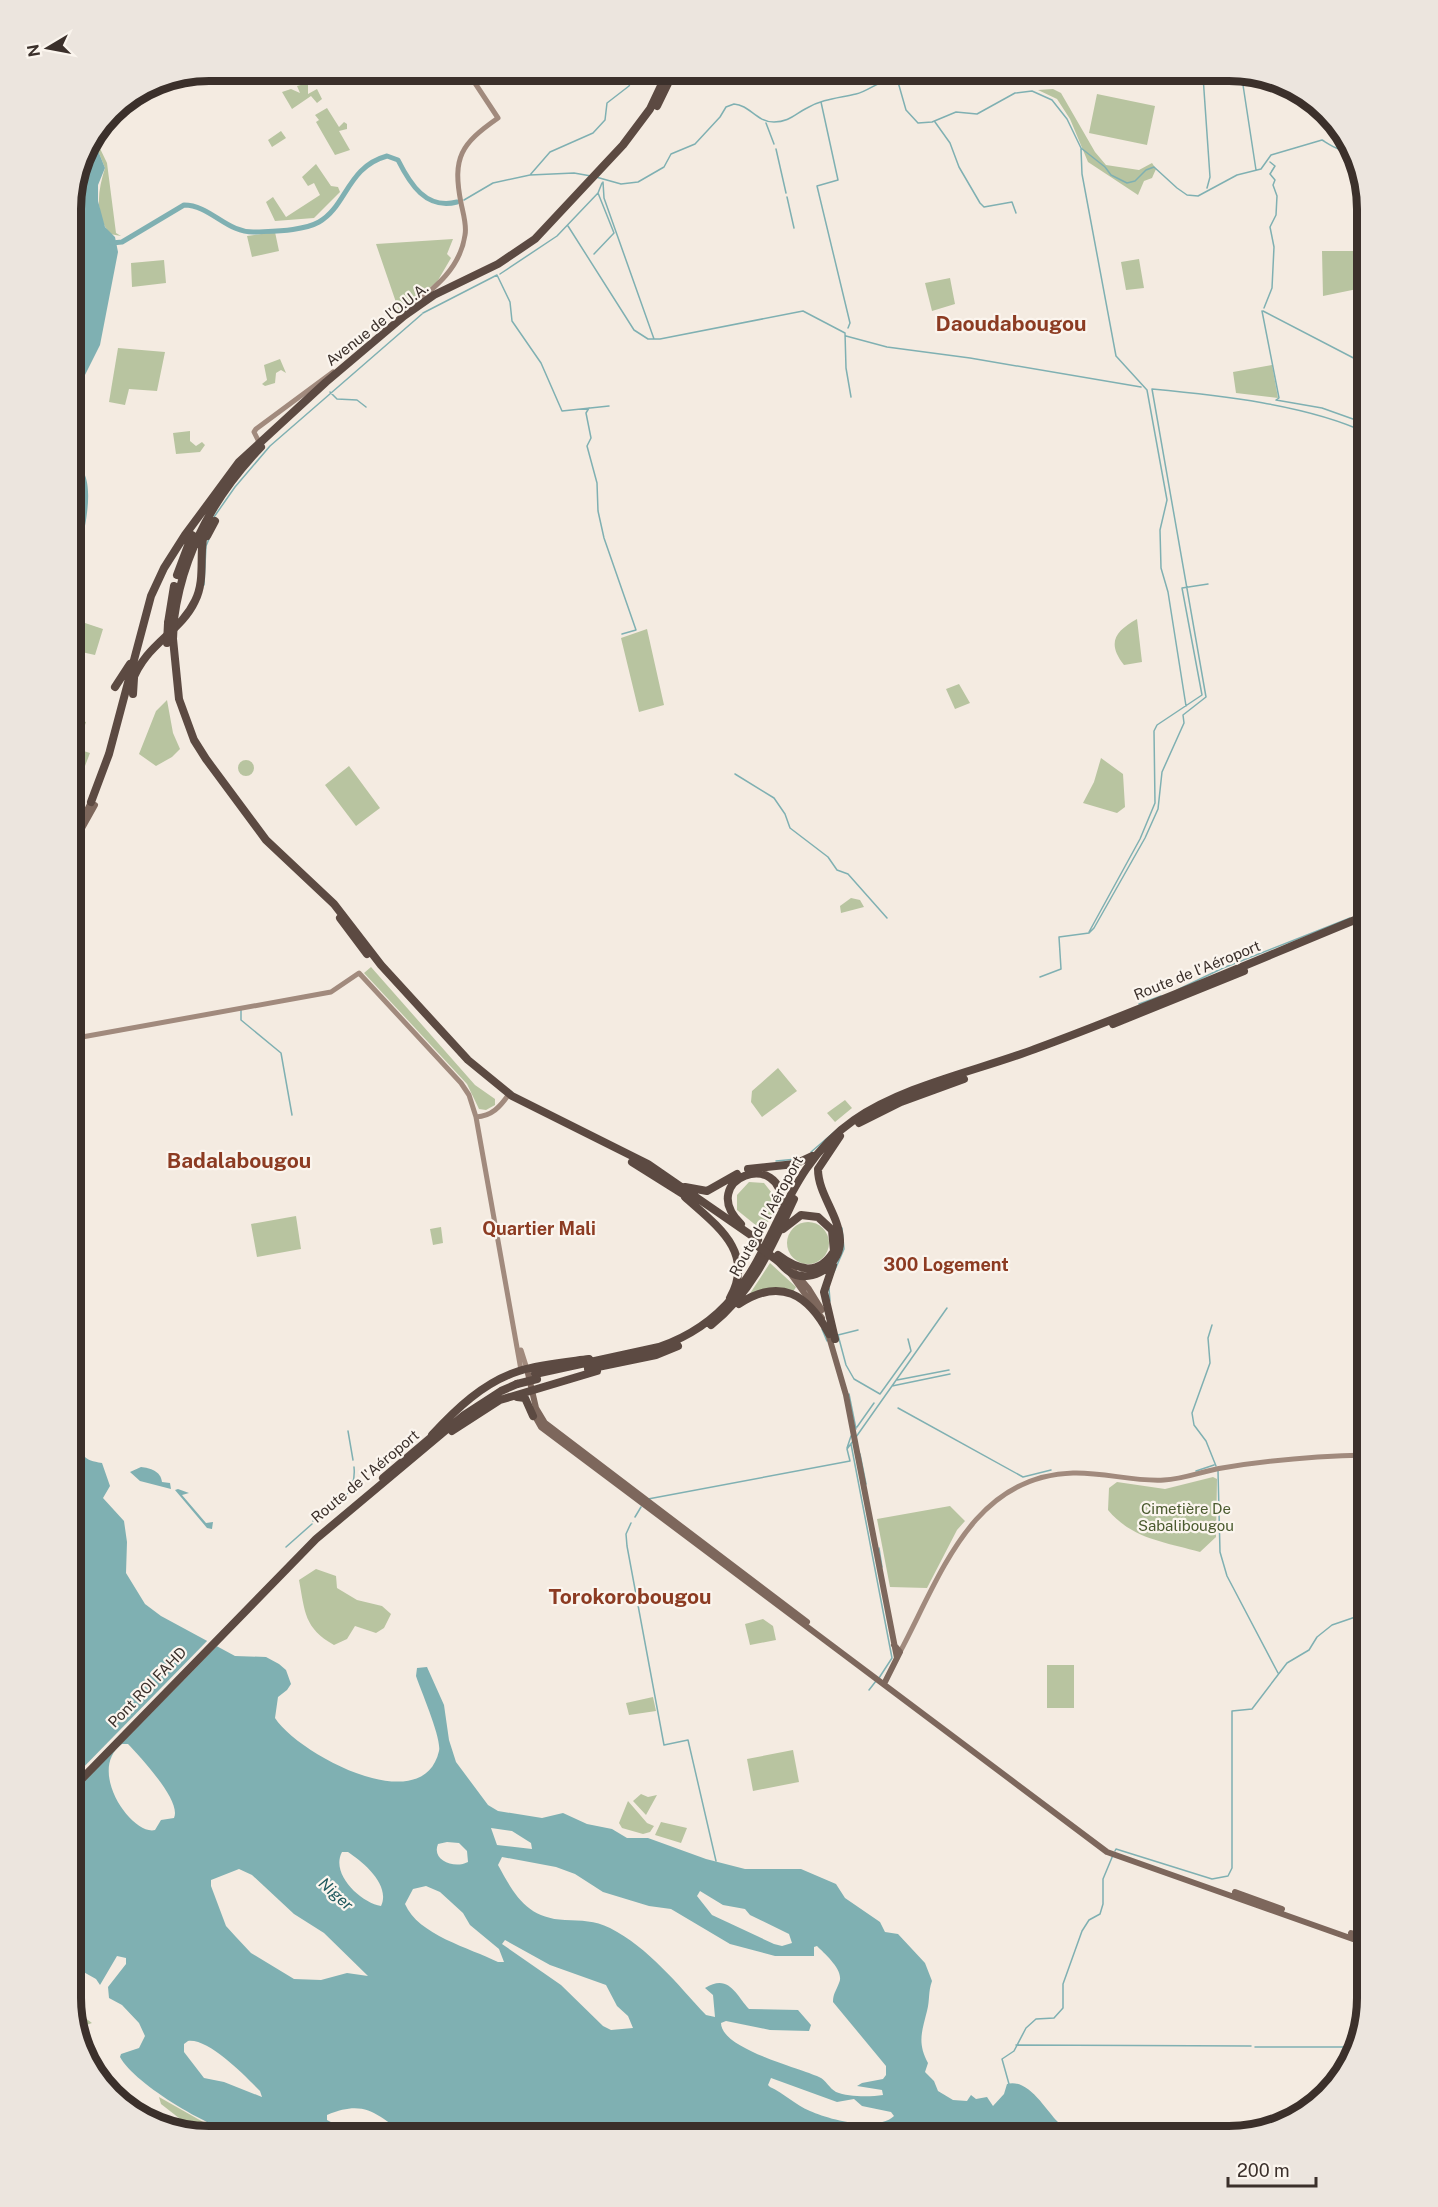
<svg xmlns="http://www.w3.org/2000/svg" width="1438" height="2207" font-family="'Public Sans',sans-serif">
<rect width="100%" height="100%" fill="#f4ebe1"/>
<path fill="#b8c4a0" d="M308,83V94L317,89L322,99L317,103L311,96L292,109L282,92L291,89L300,93L297,86Z
M1053,89L1061,93L1095,152L1106,165L1139,170L1152,163L1156,169L1152,178L1144,181L1138,195L1088,162L1070,119L1057,99L1038,90Z
M1097,94L1155,106L1147,145L1089,133Z
M327,108L339,127L344,122L347,124V129L339,131L350,150L335,155L316,122L319,120L315,115Z
M281,131L286,138L272,147L268,140Z
M94,136L107,163L116,233L121,236L110,234C94,214 98,190 105,168L93,138Z
M316,164L331,186L338,187L340,192L314,218L275,221L266,202L273,197L286,217L320,195L314,183L308,186L302,177Z
M275,232L279,251L252,257L247,236Z
M453,239L447,254L451,258L437,282L399,311L376,244Z
M1322,251H1361L1367,270V287L1323,296Z
M1139,259L1144,288L1126,290L1121,262Z
M164,260L166,283L132,287L131,263Z
M950,278L955,304L932,311L925,283Z
M118,348L165,352L157,391L129,389L125,405L109,402Z
M280,359L286,373L281,370L276,373L275,383L265,386L262,384L267,380L264,365Z
M1272,365L1278,398L1236,393L1233,372Z
M190,431V441L196,446L202,442L205,445L200,452L176,454L173,433Z
M1137,619L1142,662L1124,665C1106,642 1116,631 1137,619Z
M85,623L103,629L95,655L77,651Z
M647,629L664,705L639,712L621,638Z
M959,684L970,703L955,709L946,689Z
M167,700L173,733L180,749L172,757L156,766L139,754L156,711Z
M71,717L86,722L77,749L90,753L80,779L71,772Z
M1101,758L1123,774L1125,807L1117,813L1083,803L1094,782Z
M238 768a8 8 0 1 1 16 0a8 8 0 1 1-16 0Z
M349,766L380,808L356,826L325,785Z
M851,898L860,900L864,907L841,913L840,906Z
M371,967L475,1085L495,1099V1105L486,1110L479,1109L467,1084L364,973Z
M778,1068L797,1091L762,1117L751,1102L752,1091Z
M845,1100L852,1108L835,1122L827,1113Z
M749,1182L764,1183L775,1197V1209L763,1231L737,1210V1195Z
M296,1216L301,1249L257,1257L251,1224Z
M787 1243a21 21 0 1 1 42 0a21 21 0 1 1-42 0Z
M441,1227L443,1243L433,1245L430,1229Z
M770,1263L796,1287L793,1292L749,1295Z
M1213,1477L1217,1479L1216,1537L1200,1552C1165,1542 1132,1539 1108,1510L1109,1488L1117,1482L1165,1489Z
M950,1506L965,1521L957,1530L927,1588L890,1587L877,1519Z
M316,1569L336,1576L337,1588L357,1600L382,1606L391,1614L384,1628L376,1633L355,1626L347,1639L334,1645C304,1628 305,1612 299,1580Z
M763,1619L773,1626L776,1640L750,1645L745,1624Z
M1047,1665H1074V1708H1047Z
M653,1697L656,1711L629,1715L626,1703Z
M793,1750L799,1782L753,1791L747,1759Z
M641,1794L648,1797L657,1795L646,1815L633,1801Z
M628,1801L647,1823L654,1826L650,1832L643,1834L622,1828L619,1823Z
M661,1822L687,1828L681,1843L655,1835Z
M73,2009L92,2023L78,2028Z
M159,2097L228,2136H202L161,2104Z"/>
<path fill="#7fb0b2" fill-rule="evenodd" d="M93,138L105,168L98,185V201L105,227L115,237L118,252L100,345L71,403C71,368 69,333 71,298C72,284 76,266 74,252C68,213 70,172 93,138Z
M71,454C74,461 81,466 84,473C96,497 79,555 71,579Z
M71,1435L77,1438C83,1457 83,1460 102,1463L110,1486L103,1498L124,1521L127,1542L126,1573L145,1604L161,1616L235,1656L266,1657L279,1664L286,1670L291,1684L287,1690L278,1697L275,1718C298,1754 423,1821 439,1751C442,1739 421,1691 416,1676L417,1668L427,1667L444,1705L449,1740L456,1762L488,1805L498,1811L542,1818L563,1813L587,1824L612,1829L627,1838H648L706,1859L745,1869H801L836,1884L845,1898L880,1922L885,1932L898,1934L925,1963L932,1981C928,1992 930,2000 927,2011C922,2031 917,2043 928,2063L925,2072L934,2081L938,2091L953,2100L967,2101L971,2095L976,2099L987,2097L993,2106L1004,2094L1007,2084C1029,2078 1046,2111 1058,2122C1067,2131 1083,2128 1094,2136H924L911,2129H893L857,2134L820,2122L787,2133L785,2136H409C377,2116 367,2098 327,2115V2120L358,2136C321,2136 283,2140 247,2136C216,2133 134,2084 120,2057L121,2054L139,2048L145,2036L139,2023L122,2005L109,1998L108,1987L126,1964V1958L117,1956L100,1985L96,1979L71,1965ZM122,1744H128C140,1757 182,1801 174,1818L161,1820L155,1830C132,1836 86,1770 122,1744ZM491,1828L512,1831L531,1843L532,1849L497,1845ZM447,1842L459,1843L467,1851L468,1862C455,1869 431,1861 438,1844ZM342,1852H348C363,1862 391,1885 381,1906C361,1903 330,1874 342,1852ZM502,1857L556,1867L575,1874L603,1892L649,1906L671,1909L730,1944L775,1956H814V1947L817,1946C825,1954 845,1971 839,1983C836,1991 833,1994 833,2002L886,2066V2075L883,2079L862,2083L857,2086L882,2090L883,2095C870,2097 848,2097 836,2092C829,2088 826,2080 819,2077C800,2068 721,2049 721,2023L726,2021L770,2030L809,2031L811,2025L798,2010L749,2009C736,1995 729,1973 705,1988L713,1995L715,2017L706,2015C677,1984 649,1948 610,1928C594,1920 582,1921 565,1920C527,1918 515,1896 498,1865ZM239,1869L252,1875L294,1914L324,1933L368,1976L347,1973L321,1980L294,1979L251,1953L236,1937L226,1926L211,1886V1880ZM426,1886L440,1892L463,1913L470,1925L499,1949L504,1962H498C470,1948 418,1935 405,1904L413,1889ZM700,1891L723,1905L745,1909L750,1915L789,1934L792,1943L782,1946L774,1944L712,1915L697,1896ZM505,1940L550,1965L606,1985L617,2006L628,2016L633,2028L611,2030L603,2026L561,1985L502,1944ZM188,2041C209,2038 246,2077 260,2091L262,2097L224,2082L204,2078L184,2052V2044ZM771,2078L837,2102L854,2099L862,2106L891,2112L894,2116C877,2132 830,2120 810,2111C795,2105 784,2093 770,2087L768,2085Z
M141,1467C150,1468 161,1471 162,1482L170,1483L171,1489L140,1481L130,1472Z
M178,1489L189,1493L182,1495L206,1523L213,1522L212,1529L207,1528L175,1490Z"/>
<path fill="#f4ebe1" d="M209,1639L219,1644L71,1795V1780Z"/>
<g fill="none" stroke-linecap="round" stroke-linejoin="round">
<path stroke="#7fb0b2" stroke-width="1.5" d="M1241,72L1256,170
M1203,76L1210,177L1207,188
M821,102L838,180L817,186L850,323L848,328
M935,122L950,143L959,167L980,203L984,207L1012,202L1016,213
M766,123L774,144
M776,149L786,193
M1081,149L1082,174L1116,356L1147,390L1167,500L1160,530L1161,568L1168,592L1186,706
M530,175L574,173L591,176
M596,177L621,184L638,182L664,167L671,154L695,144L720,117L726,107L734,104C750,105 756,122 774,122C789,122 795,114 807,108C822,99 839,98 856,94C869,91 879,80 894,79L898,82L906,110L918,123L932,122L956,112L977,114L1015,93L1032,91L1052,100L1067,119L1081,148L1105,167L1111,175L1127,183L1135,181L1146,170L1154,167L1177,188L1187,195L1198,196L1237,175L1261,169L1271,155L1322,140C1332,146 1342,154 1353,147
M603,182L604,198L654,339
M787,197L794,228
M464,200L493,183L530,175L550,152L593,133L605,120L607,103L629,86L637,71
M568,226L634,330L648,339H660L803,311L845,333L846,368L851,397
M594,254L614,233L598,193L602,183
M500,274L557,236L598,193
M497,275L510,302L512,321L541,363L562,411L609,406
M1264,308L1272,288L1274,247L1270,227L1276,215L1277,196L1273,185L1275,180L1270,174L1275,166L1270,162
M1262,311L1279,398L1276,400L1322,408L1367,424
M1263,311L1367,365
M423,313L497,275
M846,336L887,347L970,358L1141,387
M330,392L337,399L357,400L366,407
M589,408L586,413L591,438L587,446L597,483L598,511L604,538L636,630L622,634
M214,517L235,487L270,446L422,314
M204,585L206,546L209,539
M735,774L774,798L785,814L790,828L828,857L837,870L848,874L887,918
M1089,932L1140,839L1155,803L1154,731L1157,725L1202,695L1182,588L1208,584
M1040,977L1061,969L1059,937L1089,933L1094,928L1145,838L1158,809L1162,772L1184,723L1183,715L1206,697L1152,389C1218,395 1308,405 1367,433
M1177,990L1223,968L1350,918
M1139,1004L1161,996
M241,1010V1020L281,1053L292,1115
M811,1152L840,1127
M776,1161L797,1159
M834,1272L844,1249L842,1228
M829,1288L830,1301
M1212,1325L1208,1338L1210,1363L1192,1413L1194,1425L1206,1441L1216,1466
M822,1329L827,1341
M838,1335L846,1365L854,1379L880,1394L911,1351L908,1339
M838,1335L858,1330
M897,1380L949,1370
M892,1386L950,1374
M849,1394L856,1429
M898,1408L1023,1477L1051,1470
M857,1427L874,1403
M348,1431L353,1460
M856,1437L947,1308
M851,1444L892,1658L879,1678
M847,1448L851,1436
M860,1454L866,1484
M1196,1471L1214,1465
M1218,1471L1220,1552L1227,1576L1278,1673
M648,1499L850,1461L847,1449L853,1441
M635,1517L641,1507
M313,1521C335,1505 357,1497 354,1467
M631,1523L626,1534L627,1546L664,1745L688,1740L716,1861
M286,1547L312,1524
M879,1548L882,1567
M869,1690L876,1681
M1115,1851L1116,1849L1212,1879L1228,1876L1232,1868V1711L1252,1709L1287,1663L1309,1650L1317,1637L1332,1625L1367,1613
M1016,2045L1251,2046
M1255,2047H1353
M1009,2084L1002,2059L1014,2051L1026,2028L1036,2019L1054,2018L1063,2008V1984L1082,1931L1089,1920L1100,1914L1103,1904V1879L1113,1855"/>
<path stroke="#7fb0b2" stroke-width="5" d="M112,243L122,242L184,205C211,205 227,234 256,232C274,231 303,231 319,222C347,206 347,167 387,156L398,160C410,184 426,210 457,202"/>
<path stroke="#a18a7d" stroke-width="5" d="M407,310C432,290 460,270 465,235C467,225 463,213 461,203C452,157 461,144 498,118L467,71
M260,444L254,432L256,429L333,372
M71,1039L331,992L359,973L461,1083L469,1095L476,1117L521,1370
M476,1117C492,1116 500,1107 509,1094
M521,1350L527,1369
M900,1652C941,1575 972,1476 1073,1473C1104,1472 1134,1482 1164,1480C1184,1479 1203,1471 1222,1468C1270,1460 1319,1456 1367,1455"/>
<path stroke="#7d675c" stroke-width="6" d="M79,826L91,802
M71,848L95,805
M787,1263L809,1289L822,1310
M790,1273L822,1318
M827,1330L846,1395L897,1658
M527,1369L536,1408L545,1423L807,1622
M532,1411L541,1427L1107,1852L1367,1944
M884,1684L900,1652L894,1645
M1235,1892L1282,1909
M1351,1933L1367,1939"/>
<path stroke="#5c4a42" stroke-width="8" d="M657,106L674,71
M207,536L215,521
M177,575L192,535
M174,619C183,552 214,496 261,447
M168,623L174,586
M173,639L179,699L194,740L206,759L266,840L334,904L381,965L468,1060L512,1096L648,1164L758,1240
M132,682C145,644 180,633 195,601C207,577 197,550 206,526
M115,687L130,664
M133,694L134,678
M91,802L109,754L151,596L164,568L185,535L239,462L326,382L404,316L434,295L498,264L535,239L623,145L650,109L668,71
M340,918L367,954
M1113,1024L1244,971
M859,1123L901,1102L964,1079
M632,1162L691,1199
M748,1169L795,1164L812,1156
M685,1187L707,1191L737,1174
M685,1197C716,1225 756,1252 730,1298
M741,1224C695,1179 784,1146 782,1207
M778,1255C798,1270 818,1277 834,1251L832,1230L818,1217L801,1215L783,1229
M778,1261C783,1266 788,1273 796,1275C818,1281 841,1262 840,1240C839,1215 818,1194 818,1169L840,1136
M833,1265L824,1292L835,1339
M739,1304C780,1277 808,1294 829,1334
M711,1325C753,1292 772,1246 794,1199
M588,1369L656,1355L678,1346
M535,1374L659,1347C781,1305 760,1185 854,1120C905,1085 977,1071 1035,1049C1147,1008 1257,960 1367,915
M517,1397L525,1398L533,1416
M452,1431L500,1400L597,1371
M432,1435C456,1409 484,1382 519,1371C541,1364 566,1362 589,1359
M383,1478L435,1434
M71,1790L316,1539L464,1415L501,1391L517,1384"/>
<path stroke="#5c4a42" stroke-width="8" d="M173,639L174,619
M167,643L168,623
M755,1244L778,1261
M517,1384L537,1379"/>
</g>
<g text-anchor="middle" dominant-baseline="central" stroke-width="4.5" stroke-linejoin="round" paint-order="stroke">
<g font-size="15" fill="#3b302b" stroke="#fbf5ee">
<text transform="translate(377 324) rotate(-38)">Avenue de l'O.U.A.</text>
<text transform="translate(1197 970) rotate(-22)">Route de l'Aéroport</text>
<text transform="translate(766 1216) rotate(-61)">Route de l'Aéroport</text>
<text transform="translate(365 1476) rotate(-40)">Route de l'Aéroport</text>
<text transform="translate(147 1687) rotate(-46)">Pont ROI FAHD</text>
</g>
<g font-size="15" fill="#4a5a2e" stroke="#fbf5ee">
<text x="1186" y="1508">Cimetière De<tspan x="1186" dy="17">Sabalibougou</tspan></text>
</g>
<g font-size="16" font-style="italic" fill="#1f5a5e" stroke="#fbf5ee">
<text transform="translate(336 1894) rotate(42)">Niger</text>
</g>
<g font-size="18" font-weight="bold" fill="#8c3b22" stroke="#fbf5ee">
<text x="539" y="1228">Quartier Mali</text>
<text x="946" y="1264">300 Logement</text>
</g>
<g font-size="21" font-weight="bold" fill="#8c3b22" stroke="#fbf5ee">
<text x="1011" y="323">Daoudabougou</text>
<text x="239" y="1160">Badalabougou</text>
<text x="630" y="1596">Torokorobougou</text>
</g>
</g>
<path d="M0 0H1438V2207H0ZM209 81H1229A128 128 0 0 1 1357 209V1998A128 128 0 0 1 1229 2126H209A128 128 0 0 1 81 1998V209A128 128 0 0 1 209 81Z" fill="#ece5de" fill-rule="evenodd"/>
<path fill="none" stroke="#3b302b" stroke-width="8" d="M209 81H1229A128 128 0 0 1 1357 209V1998A128 128 0 0 1 1229 2126H209A128 128 0 0 1 81 1998V209A128 128 0 0 1 209 81Z"/>
<g transform="translate(48 48) rotate(260)" stroke="#fbf5ee" stroke-width="4.5" paint-order="stroke">
<path d="M0-4.5L10 22L0 15L-10 22Z" fill="#3b302b"/>
<text y="-9" font-size="16" font-weight="bold" text-anchor="middle" fill="#3b302b">N</text>
</g>
<path d="M1228 2177v9h88v-9" fill="none" stroke="#3b302b" stroke-width="3"/>
<text x="1237" y="2177" font-size="18" fill="#3b302b" stroke="#fbf5ee" stroke-width="4.5" paint-order="stroke">200 m</text>
</svg>
